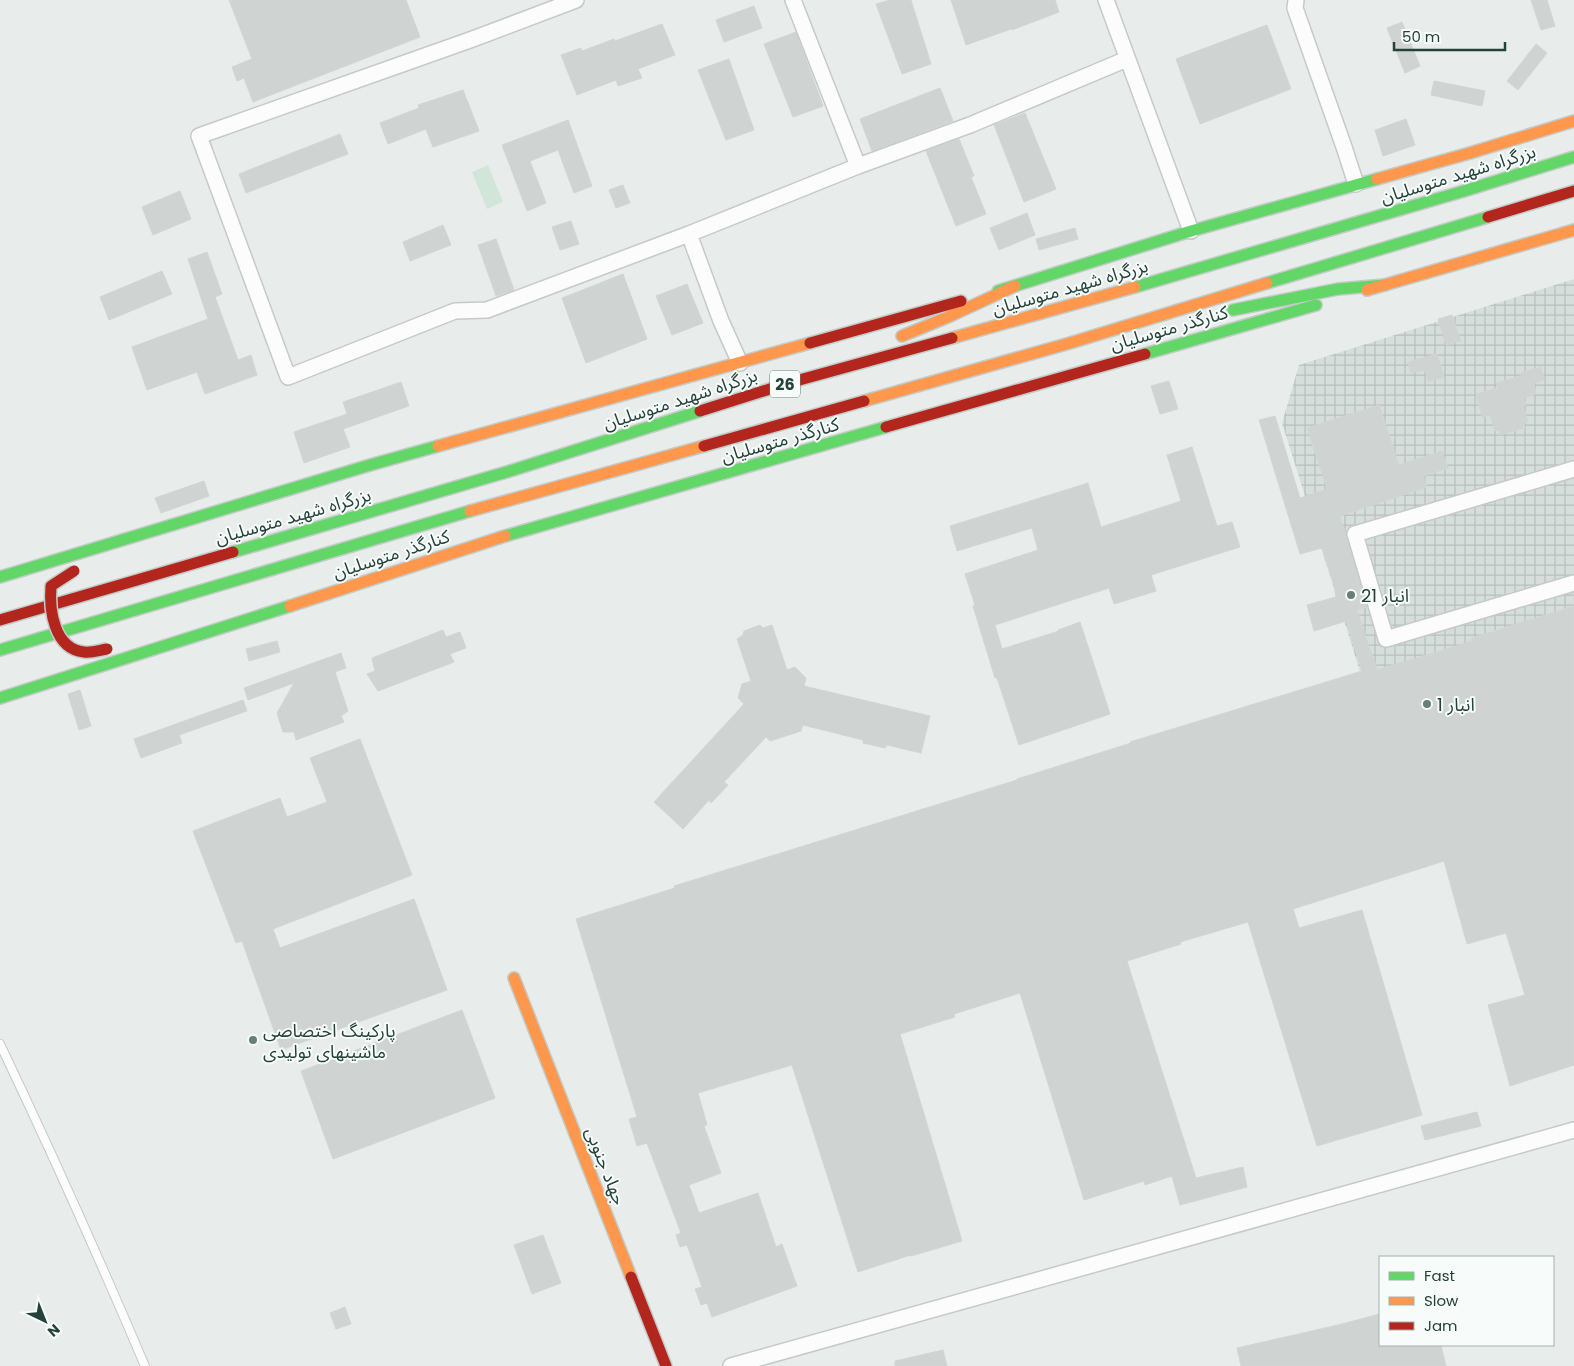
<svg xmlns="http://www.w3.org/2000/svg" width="1574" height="1366" font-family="Poppins,'Noto Sans Arabic',sans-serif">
<defs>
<pattern id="industrial-grid" width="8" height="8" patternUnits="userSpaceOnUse" patternTransform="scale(1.25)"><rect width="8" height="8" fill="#d6dedb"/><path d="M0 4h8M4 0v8" fill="none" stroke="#b8c0bd"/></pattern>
</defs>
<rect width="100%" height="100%" fill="#e8edeb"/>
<path fill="url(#industrial-grid)" d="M1574,279V707L1389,764L1282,423L1299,365Z"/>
<path fill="#d1e6d8" d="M488,165L503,202L487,209L472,172Z"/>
<path fill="#cfd4d2" stroke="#d1d6d4" d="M229,0H406L420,37L253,102L244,78L237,81L232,67L252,59Z
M890,0H911L931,64L902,74L876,4Z
M951,0H1055L1059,12L1012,30L1011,29L966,45Z
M1531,0H1547L1555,26L1541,30Z
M754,6L762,28L724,42L716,20Z
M1402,22L1420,66L1405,73L1387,28Z
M662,24L675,55L638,69L642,78L618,86L616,80L577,95L561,55L581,48L582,51L614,39L615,41Z
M1267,25L1291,89L1200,124L1176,59Z
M796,32L823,106L793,117L764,44Z
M1536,44L1547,53L1518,90L1507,81Z
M729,59L754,130L726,140L698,70Z
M1434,81L1485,91L1482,106L1431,95Z
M940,88L953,121L872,151L860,119Z
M463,90L479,131L433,147L426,129L388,144L380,123L419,108L418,105Z
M1025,113L1056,189L1024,202L994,125Z
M1406,119L1415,145L1383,156L1375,130Z
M568,120L592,186L574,193L558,150L530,161L546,203L527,211L502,145Z
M340,134L348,154L246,193L239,174Z
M959,139L974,176L971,177L986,214L956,226L926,151Z
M623,185L630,203L616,208L609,190Z
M180,191L191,219L153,235L142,207Z
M1027,213L1035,235L999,250L990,228Z
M571,221L579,244L560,250L552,227Z
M443,225L451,245L410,261L403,242Z
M1075,228L1078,239L1039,250L1036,239Z
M496,239L514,290L496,296L478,245Z
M207,252L222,294L215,297L238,360L251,355L257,375L205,394L197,372L147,390L132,347L208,319L188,259Z
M162,271L172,294L109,320L100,297Z
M623,274L647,339L586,363L562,298Z
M687,284L703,323L672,335L656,296Z
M1452,315L1461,341L1446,345L1438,319Z
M1437,354L1444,377L1428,382L1425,370L1411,373L1408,362Z
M1541,367L1544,380L1534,383L1536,394L1524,398L1526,405L1523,406L1528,422L1524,423L1525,428L1500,435L1499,430L1495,431L1490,415L1482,417L1476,394L1498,388L1496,383L1521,376V373Z
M1169,381L1178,409L1160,414L1151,386Z
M401,382L409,406L343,429L350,447L304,463L294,432L347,414L343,402Z
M1379,405L1399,465L1442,451L1448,468L1423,476L1427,487L1340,516L1367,607L1357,610L1377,670L1472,641V638L1574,606V1065L1510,1086L1488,1005L1525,995L1506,933L1467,944L1444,861L1293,909L1299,928L1362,910L1422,1115L1317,1146L1248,922L1180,942L1181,944L1127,961L1196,1178L1243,1167L1247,1187L1180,1205L1172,1176L1145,1185L1144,1181L1084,1200L1020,993L954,1014L955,1017L900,1034L962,1241L911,1256V1255L858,1272L792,1065L698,1093L707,1125L704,1126L721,1173L689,1185L699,1213L758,1193L776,1247L782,1244L797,1286L712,1317L707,1303L701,1305L695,1289L702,1287L687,1245L680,1247L676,1235L681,1233L647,1143L637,1146L629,1119L637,1117L576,919L675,888L674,886L1017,780V779L1131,743L1130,742L1362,671L1346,621L1314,631L1307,605L1336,597L1334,585L1322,548L1300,554L1259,420L1275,416L1300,498L1327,489L1307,428Z
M1192,447L1217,526L1232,522L1240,547L1151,575L1156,591L1114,604L1109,588L995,625L1002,649L1059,631L1058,630L1080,622L1110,714L1019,745L997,678H995L973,606L975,605L965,574L1038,550L1032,528L957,551L950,526L1088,483L1101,527L1181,501L1167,455Z
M204,481L209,496L161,513L155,498Z
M760,625L763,628L772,625L787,670L795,667L806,678L804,686L930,716L921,753L887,745L885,748L863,743V740L803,725L801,731L770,741L766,737L724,782L728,785L711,803L709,800L683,829L654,802L744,704L738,698L742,684L751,681L737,639L743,635L744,631Z
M443,630L446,637L460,632L466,648L450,654L454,662L378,691L367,674L375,671L372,658Z
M277,641L280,652L249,661L246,649Z
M341,653L346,668L335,672L348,711L341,716L344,722L296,740L294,732H283L277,713L294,683L248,700L244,688Z
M80,690L91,726L79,730L68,694Z
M243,700L247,711L179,735L182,743L141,758L134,739Z
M360,739L412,875L273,929L280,948L414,899L447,990L281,1050L242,941L236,943L193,831L280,798L287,817L327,802L310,758Z
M462,1010L495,1098L333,1159L301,1071Z
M1477,1112L1481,1126L1425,1140L1421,1126Z
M543,1235L561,1283L532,1294L514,1245Z
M345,1307L351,1324L336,1329L330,1313Z
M1380,1314V1345H1441L1446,1366H1241L1237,1348L1338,1325Z
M943,1350L947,1366H895V1361Z"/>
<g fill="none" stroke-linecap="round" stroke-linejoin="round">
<g stroke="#c5cac8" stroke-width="10">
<path id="lane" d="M0,1044C51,1151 99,1258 145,1366"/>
</g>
<g stroke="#c5cac8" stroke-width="18">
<path id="street" d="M576,0L470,40L199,136L288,377L455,311L487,310L689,234L858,166L970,125L1127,59
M793,0L858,166
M1106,0L1191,231
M1296,0L1295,8L1344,147L1356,184
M689,234L721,321L740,363
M1574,469L1355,534L1386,639L1574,583
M731,1366L1574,1130"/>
</g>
<g stroke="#c3cbc8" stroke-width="14">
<path id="fast" d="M1267,283L1488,217
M1135,287L1464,191L1574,157
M998,291L1191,231L1377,179
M1233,310L1338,289L1385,285
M1145,354L1316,305
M505,536L886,427
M233,552L510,471L700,411
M0,577L370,465L438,446
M0,650L470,511
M0,698L290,606"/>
</g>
<g stroke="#c3cbc8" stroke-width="14">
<path id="slow" d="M1377,179L1470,153L1574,121
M1367,290L1574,230
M902,336L948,317L1015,286
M952,338L1135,287
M864,401L1070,343L1267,283
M438,446L810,343
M470,511L704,446
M290,606L505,536
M514,978L631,1277"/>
</g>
<g stroke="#c3cbc8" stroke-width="14">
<path id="jam" d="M1488,217L1574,191
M810,343L961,301
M700,411L792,382L952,338
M886,427L1145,354
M704,446L864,401
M0,620L233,552
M631,1277L666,1366"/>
</g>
<use href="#lane" stroke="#fcfcfc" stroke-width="8"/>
<use href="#street" stroke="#fcfcfc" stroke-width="15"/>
<use href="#fast" stroke="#63d668" stroke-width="11"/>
<use href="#slow" stroke="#ff974d" stroke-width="11"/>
<use href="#jam" stroke="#b3261e" stroke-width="11"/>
<g stroke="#c3ccc9" stroke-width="14" stroke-linecap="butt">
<path id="jam-bridge" d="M74,571L51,586C49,610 54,649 84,652C92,653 100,650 107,649"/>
</g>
<use href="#jam-bridge" stroke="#b3261e" stroke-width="11"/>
</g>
<g fill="#697e78" stroke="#f7fbf9" stroke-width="2">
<circle cx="1351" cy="595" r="5"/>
<circle cx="1427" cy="704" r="5"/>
<circle cx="253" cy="1040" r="5"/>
</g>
<g text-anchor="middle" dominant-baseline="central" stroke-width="4" stroke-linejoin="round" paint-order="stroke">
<rect fill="#f7fbf9" stroke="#637a73" stroke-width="1" x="770" y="370.5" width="30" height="27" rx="4"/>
<g font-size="16" font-weight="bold" fill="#24423a">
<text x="785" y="384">26</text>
</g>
<g font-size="18" fill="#24423a" stroke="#f7fbf9">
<text transform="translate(1458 174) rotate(-17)">بزرگراه شهید متوسلیان</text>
<text transform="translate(1070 287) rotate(-16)">بزرگراه شهید متوسلیان</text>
<text transform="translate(1169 328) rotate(-16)">کنارگذر متوسلیان</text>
<text transform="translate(680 399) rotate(-18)">بزرگراه شهید متوسلیان</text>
<text transform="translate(780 440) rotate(-16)">کنارگذر متوسلیان</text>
<text transform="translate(293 516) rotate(-16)">بزرگراه شهید متوسلیان</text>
<text transform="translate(391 554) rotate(-18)">کنارگذر متوسلیان</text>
<text transform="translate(606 1166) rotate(69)">جهاد جنوبی</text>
</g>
<g font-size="18" fill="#24423a" stroke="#f7fbf9" text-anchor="start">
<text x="1361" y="595">انبار 21</text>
<text x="1437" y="704">انبار 1</text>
<text x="263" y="1030">پارکینگ اختصاصی<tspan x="263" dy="21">ماشینهای تولیدی</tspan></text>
</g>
</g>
<rect x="1379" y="1256" width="175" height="90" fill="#f7fbf9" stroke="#a3b1ad"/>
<rect x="1389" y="1272" width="25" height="8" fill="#63d668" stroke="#a3b1ad"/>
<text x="1424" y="1281" font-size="15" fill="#24423a">Fast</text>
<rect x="1389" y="1297" width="25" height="8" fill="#ff974d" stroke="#a3b1ad"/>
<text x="1424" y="1306" font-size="15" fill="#24423a">Slow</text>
<rect x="1389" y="1322" width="25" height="8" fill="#b3261e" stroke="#a3b1ad"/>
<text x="1424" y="1331" font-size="15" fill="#24423a">Jam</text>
<g transform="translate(45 1321) rotate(137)" stroke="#f7fbf9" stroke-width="4" paint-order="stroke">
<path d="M0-4L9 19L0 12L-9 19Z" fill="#24423a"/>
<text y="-8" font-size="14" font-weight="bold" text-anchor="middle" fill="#24423a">N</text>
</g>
<path d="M1394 42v8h111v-8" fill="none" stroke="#24423a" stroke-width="2.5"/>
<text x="1402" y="42" font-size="15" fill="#24423a" stroke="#f7fbf9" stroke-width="4" paint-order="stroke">50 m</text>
</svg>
